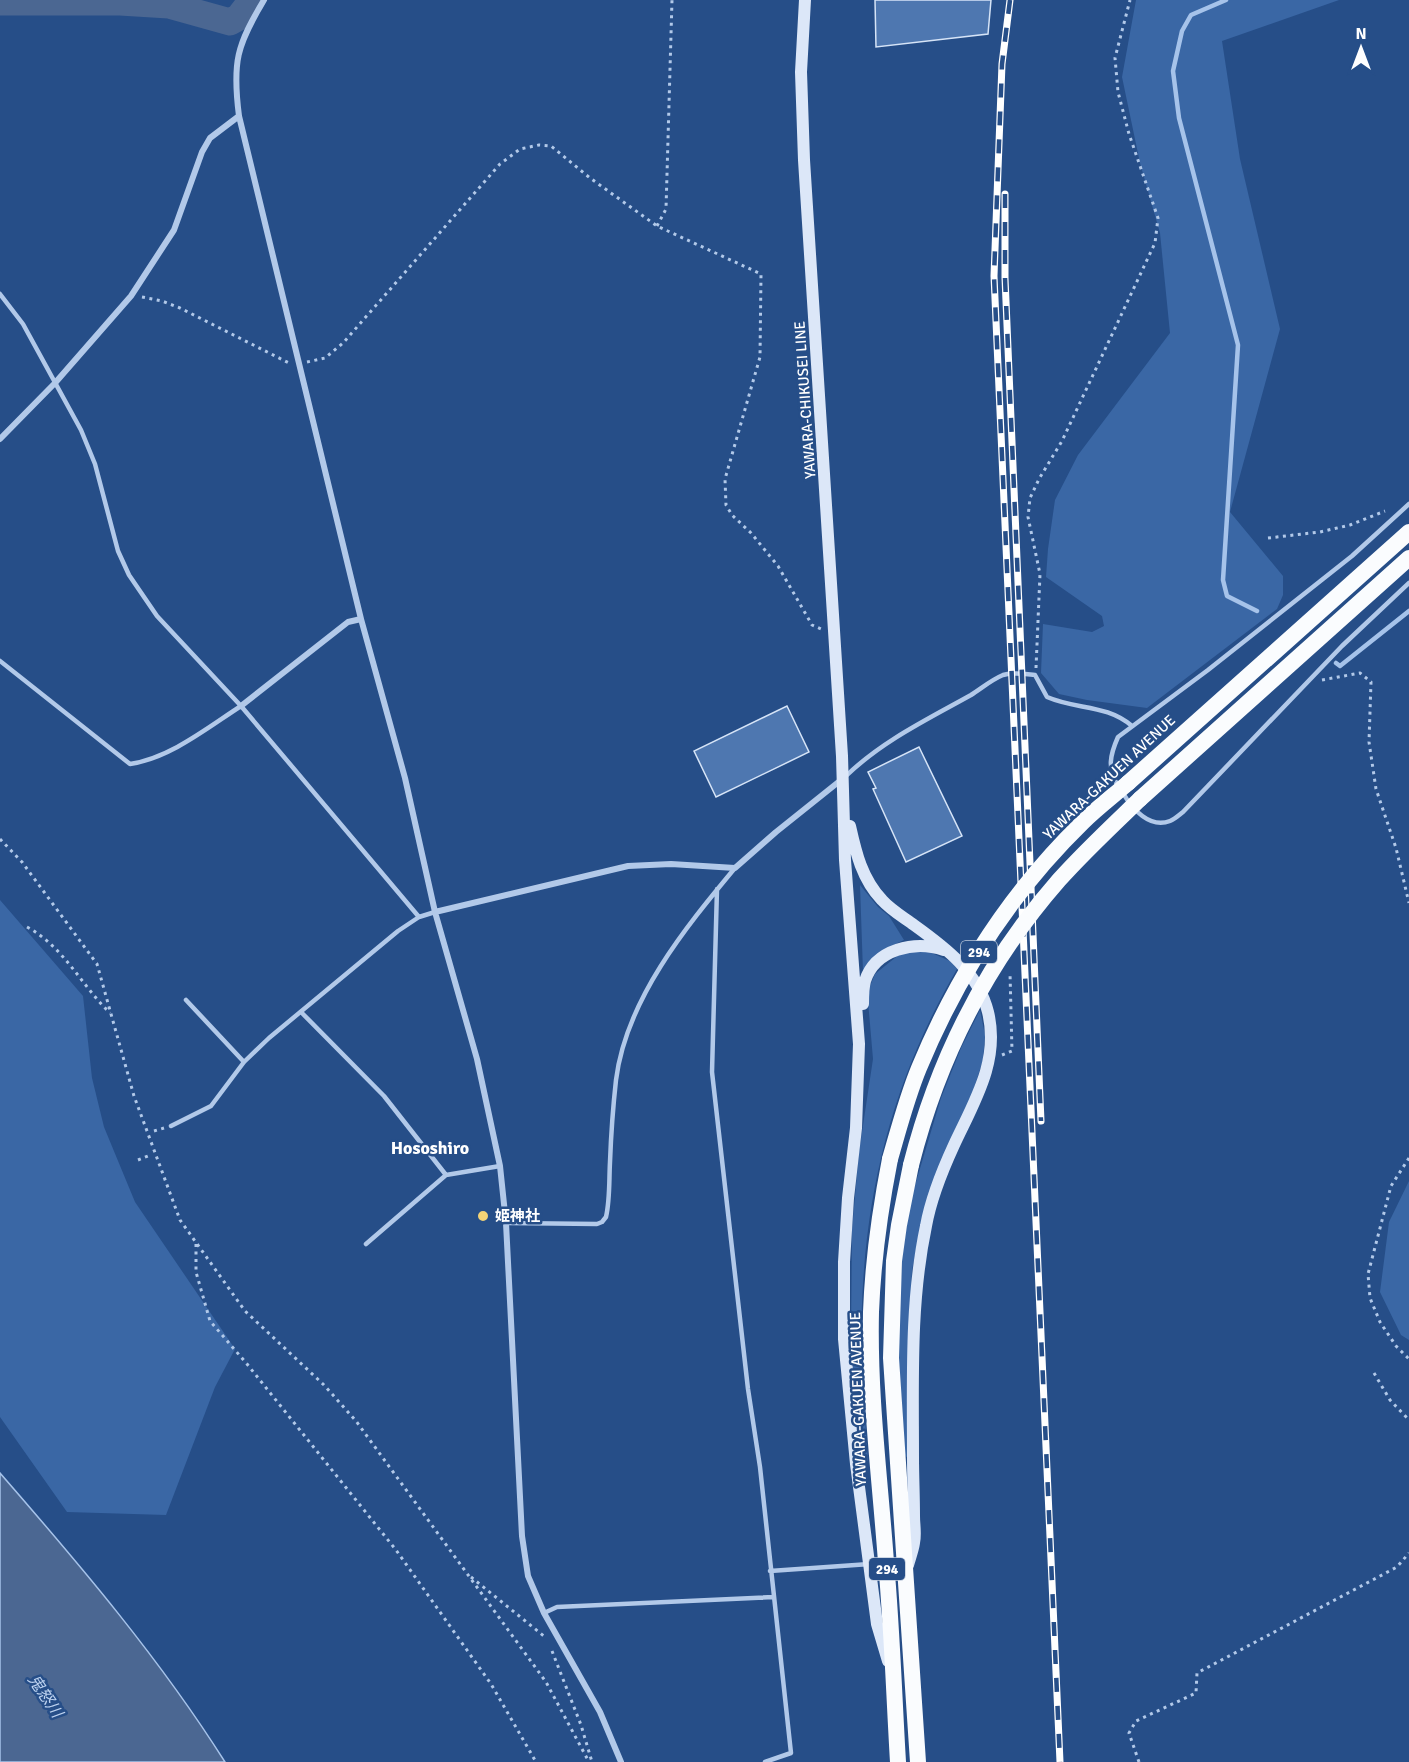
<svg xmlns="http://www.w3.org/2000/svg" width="1409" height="1762" font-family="Signika,'Noto Sans JP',sans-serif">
<rect width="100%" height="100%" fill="#264e88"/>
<path fill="#3a67a5" d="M1136,0H1339L1222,41L1240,159L1280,329L1230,512L1283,576V595L1277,609L1147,708L1087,700L1059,694L1041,673L1043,624L1092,632L1104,626L1102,616L1046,577L1048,549L1055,500L1078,455L1170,333L1160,233L1140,163L1122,77Z
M860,885L878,907L889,916L904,940C886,948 874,955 863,972Z
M0,900L83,996L92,1078L104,1127L135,1202L235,1349L215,1387L166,1515L67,1512L0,1417Z
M927,951L950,961L957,969C899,1069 870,1169 863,1284C859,1343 864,1402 868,1461H862L853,1382L851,1332L852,1229L859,1152L873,1059L868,1001L870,986L875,974L901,953Z
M980,1010L985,1035L983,1060L971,1098L922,1219L912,1270L908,1361L909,1456L906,1457L905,1455L898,1348L902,1258L910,1202L941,1098L961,1048Z
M1409,1181V1340L1401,1335L1380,1292L1389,1222Z"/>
<path fill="#4b6792" stroke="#a6c3ea" stroke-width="1.5" d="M0,1473C80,1565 160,1659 225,1762H0Z"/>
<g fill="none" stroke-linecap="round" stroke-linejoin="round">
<path stroke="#a6c3ea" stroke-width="4.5" d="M1226,0L1191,15L1182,31L1173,71L1179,118L1238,345L1223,580L1227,596L1257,611
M1336,663L1340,666L1409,611"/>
<path stroke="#4b6792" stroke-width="27" d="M0,2H120L169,5L230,22L239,17L252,0"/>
</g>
<path fill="#4e77b0" stroke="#d6e4f7" stroke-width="1.5" d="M875,0H991L988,34L876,47Z
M787,706L809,752L716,797L694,751Z
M919,747L962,836L906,862L873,789L876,788L868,772Z"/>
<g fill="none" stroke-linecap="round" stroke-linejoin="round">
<path stroke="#b2c9e9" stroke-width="3" stroke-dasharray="3 4.5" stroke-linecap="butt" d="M657,226L666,209L672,0
M142,297L162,301L180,308L289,363
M307,362L325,358L343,343L500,164L520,149L539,145L551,146L590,178L657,226L761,274L760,357L725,479L726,505L732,515L751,533L778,566L812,625L821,629
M1268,538L1320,532L1350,525L1385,511
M1036,668L1040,574L1028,517L1030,498L1039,479L1062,441L1155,243L1158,218L1129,134L1118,92L1115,58L1130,0
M1322,680L1360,673L1371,682L1369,742L1376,789L1396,848L1409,903
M0,839L22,862L97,964L134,1096L180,1220L245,1311L324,1385L356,1421L546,1682L589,1762
M27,927C64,947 81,985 110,1013
M1002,1055L1012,1051L1010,973
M154,1131L164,1128
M1409,1158L1391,1186L1368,1274L1370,1298L1380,1322L1396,1346L1409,1359
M138,1160L148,1156
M196,1244V1272L210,1321L247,1364L396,1550L491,1684L536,1762
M1374,1373L1390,1400L1409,1420
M471,1577L545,1637
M552,1651L581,1725L592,1762
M1139,1762L1129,1733L1136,1721L1196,1693L1197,1673L1397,1567L1409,1553"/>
<path stroke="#b2c9e9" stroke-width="4.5" d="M0,294L23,324L81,430L95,464L118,551L129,575L157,616L241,706L419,917
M0,661L130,764C170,758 207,728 241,706
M846,776C882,741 928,719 971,695C982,688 991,680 1003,675C1014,672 1025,674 1035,675L1047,697C1077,710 1106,704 1132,726
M1118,786C1107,768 1110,755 1118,737L1208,670L1352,556L1409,504
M1123,793C1132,809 1150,829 1170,821C1175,819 1179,815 1183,812L1342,646L1409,583
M717,889L712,1072L748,1389L760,1467L791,1753L765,1762
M186,1000L244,1062
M301,1012L384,1096L446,1175
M171,1126L211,1106L244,1062L269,1038L398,931L419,917L435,912
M506,1223L597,1224L602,1222L606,1217C610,1200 609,1180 610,1162C611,1135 613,1107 616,1080C626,1000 685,928 735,868
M366,1244L446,1175L500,1166
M770,1571L884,1563
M544,1613L557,1607L774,1597"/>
<path stroke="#b2c9e9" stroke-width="6" d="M264,0C237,45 232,62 239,116L361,619L405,778L435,912L477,1059L500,1166L506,1223L522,1536L528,1576L544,1613L600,1712L621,1762
M0,439L55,383L131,296L174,230L202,152L210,138L239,116
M241,706L348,622L361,619
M435,912L628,866L671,864L735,868L776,832L841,780"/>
<path stroke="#dce7f8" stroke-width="12" d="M805,0L801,72L804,160L842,756L845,860L859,1044L856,1128L848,1198L844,1262V1339L856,1464L877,1624L888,1661
M850,826C856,853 862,879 882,900C891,910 903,917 914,925C946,948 978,972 988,1012C1000,1061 974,1102 954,1145C942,1171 931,1198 926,1226C910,1302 913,1380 913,1457C913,1476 914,1496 914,1516C914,1525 916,1534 914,1543C913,1550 910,1558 908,1565
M863,1004C863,997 863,988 865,981C875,949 915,940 944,950"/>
<path stroke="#fafcfe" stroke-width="16" d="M1128,783L1409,532
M1140,799L1409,558
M890,1159C880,1210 873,1260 871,1312C869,1396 880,1479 886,1562C892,1629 894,1695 898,1762
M911,1165L899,1225L894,1261L891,1358L918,1762"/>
<g stroke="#fff" stroke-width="7">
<path id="rail" d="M1010,0L1002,64L994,276L1060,1762
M1005,194V278L1041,1121"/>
</g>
<use href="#rail" stroke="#264e88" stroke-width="4.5" stroke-dasharray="14" stroke-linecap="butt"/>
<path stroke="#fafcfe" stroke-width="16" d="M890,1159C899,1128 907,1097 919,1068C957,976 1012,891 1083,822C1097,808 1113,796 1128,783
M911,1165C938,1059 987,962 1059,880C1085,851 1112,826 1140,799"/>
</g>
<circle fill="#f3d376" stroke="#264e88" stroke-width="2" cx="483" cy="1216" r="6"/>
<g text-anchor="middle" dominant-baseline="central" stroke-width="5" stroke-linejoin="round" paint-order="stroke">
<g fill="#264e88" stroke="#becadb" stroke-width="1.5">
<rect x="961" y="941" width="36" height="22" rx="4.5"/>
<rect x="869" y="1558" width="36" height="22" rx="4.5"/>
</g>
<g font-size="14" font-weight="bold" fill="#fff">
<text x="979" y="952">294</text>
<text x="887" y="1569">294</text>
</g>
<g font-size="15" fill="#fff" stroke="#264e88">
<text transform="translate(805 400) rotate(-94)">YAWARA-CHIKUSEI LINE</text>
<text transform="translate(1109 777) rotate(-43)">YAWARA-GAKUEN AVENUE</text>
<text transform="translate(858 1399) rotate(-92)">YAWARA-GAKUEN AVENUE</text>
</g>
<g font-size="15" font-weight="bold" fill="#fff" stroke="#264e88" text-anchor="start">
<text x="495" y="1216">姫神社</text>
</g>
<g font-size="16" font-style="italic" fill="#bed3f0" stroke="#264e88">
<text transform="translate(45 1696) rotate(56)">鬼怒川</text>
</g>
<g font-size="18" font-weight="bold" fill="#fff" stroke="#264e88">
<text x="430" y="1148">Hososhiro</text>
</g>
</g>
<g transform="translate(1361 48)" stroke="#264e88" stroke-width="4.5" paint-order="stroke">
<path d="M0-4.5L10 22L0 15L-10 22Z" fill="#ffffff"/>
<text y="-9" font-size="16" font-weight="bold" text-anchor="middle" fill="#ffffff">N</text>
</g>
</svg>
